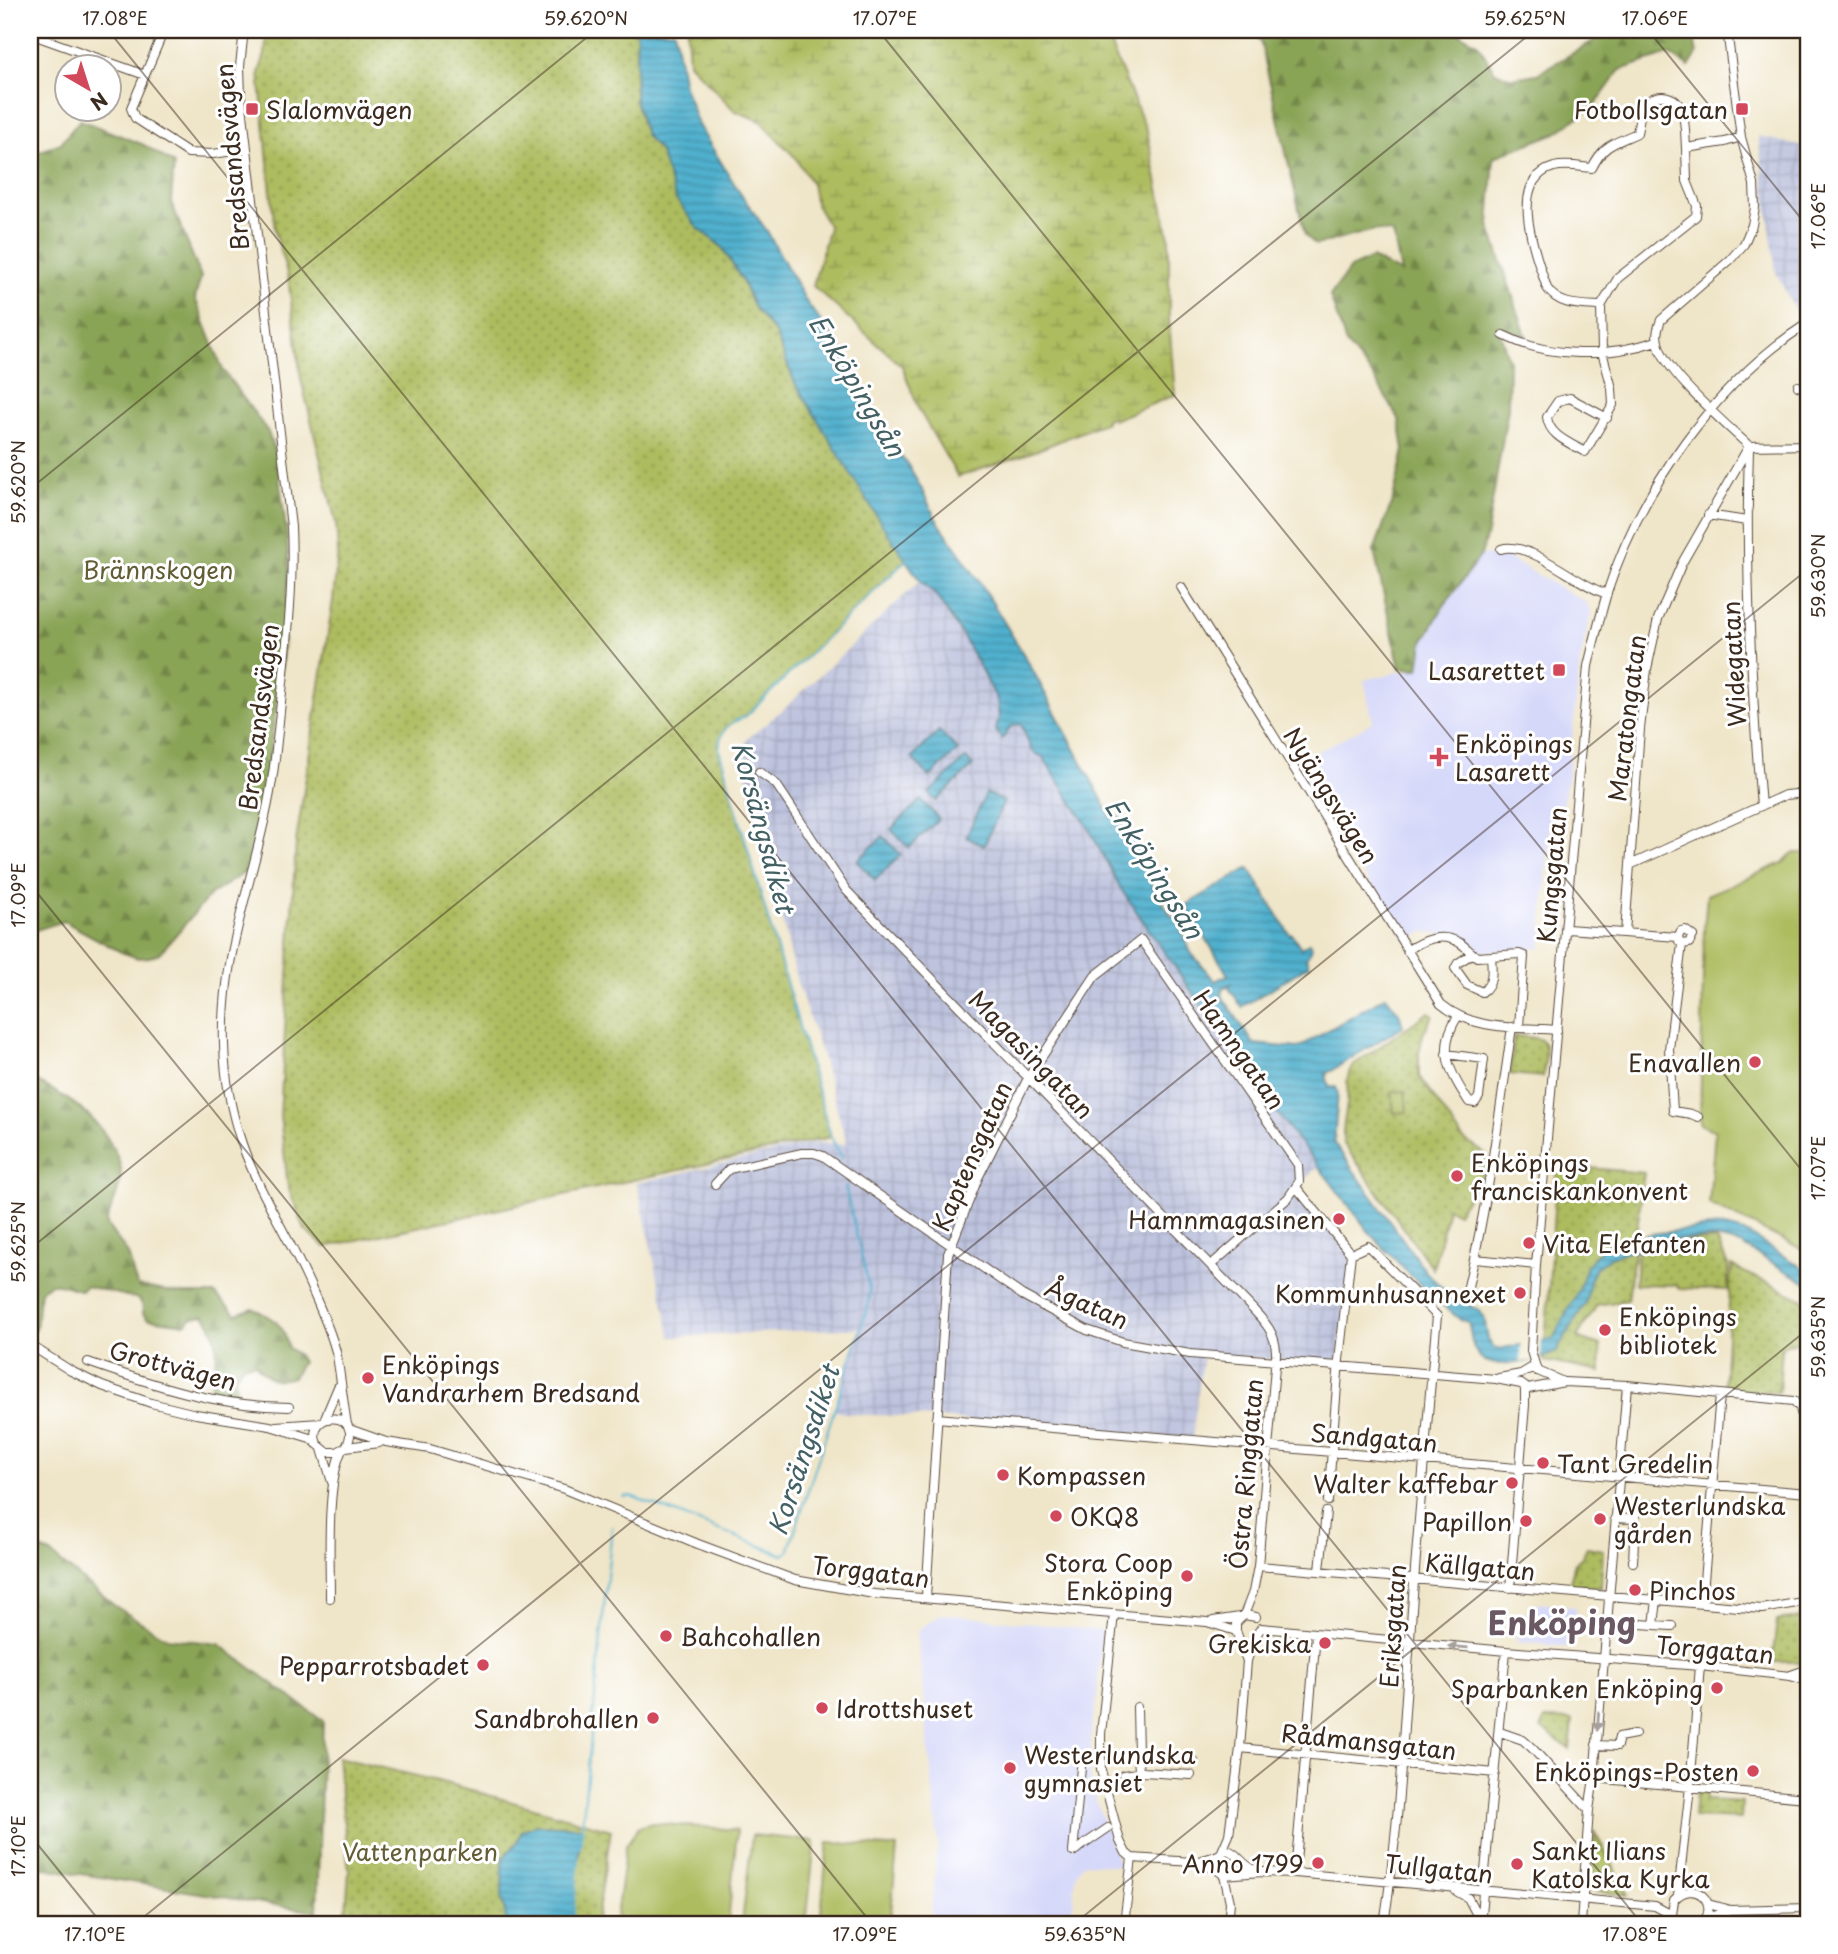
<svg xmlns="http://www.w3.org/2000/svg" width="1838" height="1954" font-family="'Playpen Sans',sans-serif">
<defs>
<pattern id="industrial-grid" width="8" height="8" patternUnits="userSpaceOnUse" patternTransform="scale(1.75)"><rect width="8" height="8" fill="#bec3de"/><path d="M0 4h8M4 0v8" fill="none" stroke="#a4a8be"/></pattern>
<pattern id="green-dots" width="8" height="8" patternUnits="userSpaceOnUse" patternTransform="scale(1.75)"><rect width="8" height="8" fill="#adbc5f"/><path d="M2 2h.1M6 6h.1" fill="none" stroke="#8e994e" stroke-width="1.8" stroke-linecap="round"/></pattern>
<pattern id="forest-firs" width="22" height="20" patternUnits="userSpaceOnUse" patternTransform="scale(1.75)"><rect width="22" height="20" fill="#8aa456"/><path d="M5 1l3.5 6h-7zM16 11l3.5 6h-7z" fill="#728647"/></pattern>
<pattern id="wetland-marsh" width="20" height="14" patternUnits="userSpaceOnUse" patternTransform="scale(1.75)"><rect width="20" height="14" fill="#adbc5f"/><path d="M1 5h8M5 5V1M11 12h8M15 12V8" fill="none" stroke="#8e994e"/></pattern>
<pattern id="water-rules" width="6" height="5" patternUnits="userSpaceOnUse" patternTransform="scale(1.75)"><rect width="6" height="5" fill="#4fb0ce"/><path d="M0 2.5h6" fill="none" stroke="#438fa7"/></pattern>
</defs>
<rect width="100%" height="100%" fill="#fff"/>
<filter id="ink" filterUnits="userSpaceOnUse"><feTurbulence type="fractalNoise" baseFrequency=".0143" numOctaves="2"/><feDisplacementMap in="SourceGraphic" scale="14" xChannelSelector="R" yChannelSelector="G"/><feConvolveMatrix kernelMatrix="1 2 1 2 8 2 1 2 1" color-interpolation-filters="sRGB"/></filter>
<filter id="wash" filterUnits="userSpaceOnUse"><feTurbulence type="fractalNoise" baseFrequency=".00686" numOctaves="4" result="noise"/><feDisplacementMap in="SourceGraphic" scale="28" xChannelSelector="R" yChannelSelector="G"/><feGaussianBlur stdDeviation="1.57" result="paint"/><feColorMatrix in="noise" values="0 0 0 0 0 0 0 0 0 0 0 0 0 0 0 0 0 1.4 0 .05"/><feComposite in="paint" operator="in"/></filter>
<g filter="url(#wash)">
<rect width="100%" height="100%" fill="#efe5c8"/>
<path fill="#d6d8f9" d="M1481,555L1506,557L1587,603L1591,612L1580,661L1569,769L1562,808L1559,817L1550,826L1541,948L1478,952L1470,948L1462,939L1437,933L1420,932L1413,940L1406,941L1295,764L1373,722L1364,680L1418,668L1423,642L1443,607Z
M1537,1603L1576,1607L1572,1647L1517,1642L1519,1613L1536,1614Z
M942,1614L1102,1631L1096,1708L1092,1720L1090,1777L1094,1794L1119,1866L1086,1863L1082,1865L1076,1876L1071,1924H930L938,1843L917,1630Z"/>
<path fill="url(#industrial-grid)" d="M1758,136L1808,148V317L1800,321L1776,272Z
M920,581L934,594L964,638L997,699L999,716L1012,726L1021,724L1088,827L1121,889L1226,1045L1318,1167L1296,1187L1351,1254L1338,1364L1203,1355L1192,1440L937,1418L851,1414L834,1411L861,1328L671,1337L637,1183L804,1145L818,1143L847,1144L821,1053L797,982L784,926L765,866L745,767L746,740L786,707Z"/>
<path fill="url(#green-dots)" stroke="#74733e" stroke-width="2" d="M267,30H635L637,36L635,99L645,135L659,150L667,171L697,227L722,247L742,280L753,306L775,333L795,383L906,560L746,716C729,723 719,730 719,750L831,1137L325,1247L305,1230L288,1187L280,1116L296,842L333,600L338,551L336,523L301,379L288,277L275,231L259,73L265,54Z
M1429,1012L1433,1015L1423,1034L1419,1053V1076L1463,1139L1486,1154L1483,1174L1457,1213L1448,1208L1433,1269L1343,1143C1342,1127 1345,1119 1347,1104C1349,1089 1344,1081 1352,1066Z
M1514,1036C1552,1038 1547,1041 1543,1077L1510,1074Z
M1557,1165L1644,1173L1628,1300L1597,1305L1577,1337L1600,1345L1601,1372L1544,1361Z
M1697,1240H1717L1728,1266V1290L1680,1288L1675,1285L1635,1284L1638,1251Z
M1731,1266L1804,1300L1808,1311V1341L1782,1346L1779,1392L1724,1390Z
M1587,1547L1603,1550L1601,1588L1569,1585L1575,1563L1582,1557Z
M1808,1617V1662H1772L1777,1621Z
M1545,1719L1573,1720L1570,1749L1541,1729Z
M337,1757L446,1783L611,1830L596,1924H345L349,1871Z
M1696,1791L1706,1792V1800L1742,1802L1741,1819L1694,1817Z
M1595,1833L1629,1895L1591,1891Z"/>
<path fill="url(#forest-firs)" stroke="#62673a" stroke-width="2" d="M1253,30H1453L1477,43L1495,72L1512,78L1537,74L1612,30H1692L1697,54L1689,67L1669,54L1620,70L1595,105L1556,133L1494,157L1489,225L1526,336L1498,327L1509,361L1508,408L1487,533L1481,555L1443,607L1423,642L1419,669L1400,668L1374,551L1393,499L1404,450L1399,419L1371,373L1346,344L1330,296L1350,268L1372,258L1401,273L1393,233L1375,230L1316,245L1305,235L1261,44Z
M80,120L144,145L174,164L171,202L201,277L195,298L223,370L268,432L277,460L286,529L289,569L282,661L261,817L244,873L211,894L160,953L150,957L138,958L121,952L64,921L30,932V152L33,154L61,143Z
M30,1078C65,1096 96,1113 114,1150C117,1156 121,1163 121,1170C121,1188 112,1206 106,1222C112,1236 124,1244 129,1257C133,1268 131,1274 138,1286L182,1294H215L236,1314L253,1308C274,1320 284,1322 288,1348L297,1354L302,1362L293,1377C273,1383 268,1379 255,1363L243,1365L235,1377L237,1399L209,1394C216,1365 224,1340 204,1315L191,1318L186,1324L148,1319L143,1314V1306L139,1299L86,1286L81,1290C73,1289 66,1285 58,1284C33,1281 39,1313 36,1329L32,1333L30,1332Z
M30,1546L48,1552L115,1606L167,1638L219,1644L323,1721L317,1912L31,1866Z"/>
<path fill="url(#wetland-marsh)" stroke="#74733e" stroke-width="2" d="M687,30H1108L1112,49L1147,131L1169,238V320L1175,395L1113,420L1112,417L1106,419V422L1035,451L958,477L919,410L902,366L813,286L829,227L816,205L812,184L795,157L759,120L735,111L689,63Z"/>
<path fill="#adbc5f" stroke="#74733e" stroke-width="2" d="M1793,853H1808V1252L1709,1204L1715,1131L1700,1124L1704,929L1707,895L1783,863Z
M1405,1091L1407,1112L1394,1113L1392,1092Z
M651,1823L737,1830L728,1924H615L626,1845L639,1827Z
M752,1835L815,1841L806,1924H742Z
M828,1842L897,1848L890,1924H820Z"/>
<path fill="url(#water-rules)" stroke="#456d76" stroke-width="2" d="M635,30H674L684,86L698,125L740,193L767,231L807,303L842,350L857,382L885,427L893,447L908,465L922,490L935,517L983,587L1031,667L1107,809L1111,816L1124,818L1152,872L1151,883L1172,917L1189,913L1192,919L1181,922L1180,927L1191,953L1215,981L1228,975L1186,905L1249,868L1290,935L1292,934L1301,948L1309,943L1312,948L1306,958L1309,965L1242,1007L1229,988L1231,984L1223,988L1222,996L1254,1044L1298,1048L1386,996L1399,1013L1403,1026L1326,1074L1329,1087H1336L1338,1093L1334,1143L1427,1273L1443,1289L1479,1311L1484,1317L1488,1339L1492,1346L1498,1349L1553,1339L1579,1289L1587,1266L1602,1248L1614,1243L1650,1234L1721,1226L1744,1232L1808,1271V1284L1740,1244L1716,1238L1677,1240L1625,1252L1610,1257L1596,1268L1590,1281L1586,1302L1556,1352C1541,1360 1495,1371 1481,1358C1470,1348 1472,1335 1468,1322L1461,1320L1432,1297L1373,1237L1261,1092L1121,889L1088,827L1043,757L1032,751L1021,724L1012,726L1002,739L996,731L999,716L997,699L964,638L935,594L920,581L879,520L795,383L775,333L753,306L742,280L722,247L697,227L676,199L659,150L645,135L635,99L637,36Z
M939,731L958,750L930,777L912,758Z
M966,758L973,766L936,801L929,793Z
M986,793L1004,801L984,846L966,837Z
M921,800L939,819L909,848L891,829Z
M883,836L901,855L875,880L857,861Z
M537,1825L582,1827L572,1924H507L502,1898L503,1858L516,1844L522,1830Z"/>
<path fill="#efe5c8" d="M1542,1337L1541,1360L1520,1362L1522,1341Z"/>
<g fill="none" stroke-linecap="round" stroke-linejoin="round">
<path stroke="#4fb0ce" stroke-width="2" d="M842,1158L831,1137L719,749C719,730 729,723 746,716L906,560
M623,1497L631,1496L784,1555L788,1552L868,1306L870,1291L845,1187
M580,1847L612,1527
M572,1924L579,1859"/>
</g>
</g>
<g filter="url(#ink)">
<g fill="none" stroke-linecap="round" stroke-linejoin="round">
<g stroke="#564638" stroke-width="10">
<path id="minor" d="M164,30L131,108L135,118L188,153L213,154L246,149
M244,30L240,66L241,97L291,527C294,586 287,643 281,702C277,740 274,779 265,817C248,896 221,962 224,1045C225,1079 231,1112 242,1144C260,1196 292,1241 313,1292C322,1312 332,1334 337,1356C341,1379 343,1402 347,1424
M1517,30H1524
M1727,30L1741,137L1754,184L1755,207L1752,225L1744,244L1730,260L1661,320C1658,328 1656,334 1658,342C1663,371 1727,425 1749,446L1808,445
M30,34L145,75
M1686,148C1685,136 1686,120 1681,109C1675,93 1654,92 1645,105C1639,113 1639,124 1637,133C1613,144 1604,144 1592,168C1581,167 1566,164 1554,167C1506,181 1536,255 1547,288C1558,306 1580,305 1601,306L1618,278L1696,216L1697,206L1687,181L1686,148L1725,142L1741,137
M1601,306L1602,352L1612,388L1613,405L1585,452C1570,443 1549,436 1547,417L1558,401L1570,398L1607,418
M1503,335C1550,359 1608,357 1657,341
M1798,386L1808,390
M1749,449C1745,568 1751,686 1761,806
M1708,515L1747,521
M1501,549C1530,540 1578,586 1607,594
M1181,587L1441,1004C1473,1031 1518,1027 1557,1030
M759,772L776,784L846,890L1247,1303C1262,1319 1277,1332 1276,1355L1258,1566L1253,1592L1244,1615
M1630,865L1785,795L1808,793
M1567,929L1678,937L1679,941
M1625,933L1640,729L1647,669L1658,619L1682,563L1749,446
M1678,937L1681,931L1685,930L1693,936L1689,943L1682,944L1669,1049L1673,1111L1691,1114L1698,1117
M1407,951C1422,940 1442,932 1460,943C1466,947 1471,953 1477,957L1519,954L1524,956L1519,1027
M1472,954L1458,963L1455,968L1467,985L1482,992C1494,984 1492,969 1491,956
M1446,1054L1484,1059L1479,1097L1475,1103L1469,1102C1450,1073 1436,1049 1458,1016
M715,1184L729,1169L802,1153H814L823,1156L1022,1295L1087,1330L1123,1342L1190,1354L1496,1379L1521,1384L1528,1389L1564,1382L1627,1385L1794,1401L1800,1408L1808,1441
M1296,1187L1351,1254
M1475,1259L1536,1265
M1465,1299C1487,1209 1499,1117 1512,1027
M30,1345L71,1371L102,1386L151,1403L196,1414L270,1426L310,1438L327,1452H337L346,1447L379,1443
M88,1362C153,1385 220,1407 289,1407
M1537,1371L1531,1351L1536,1265L1588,666C1594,641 1600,617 1607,593C1640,490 1716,382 1808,323
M1499,1378L1521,1374L1531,1368L1561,1381
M937,1418L1808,1493
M324,1420L338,1387
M276,1426L320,1423
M349,1429L386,1442L430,1449L564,1489L698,1544L795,1580L874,1594L1207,1622L1236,1631
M317,1444C304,1408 366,1411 346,1447
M322,1449L332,1482
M1328,1501L1339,1360L1351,1254L1368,1246L1437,1316C1427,1424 1417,1531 1410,1639C1403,1734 1399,1830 1384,1924
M1615,1518L1635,1519L1633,1562
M1635,1519L1637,1505H1658
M1258,1566L1762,1609L1808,1601
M1320,1570L1326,1512
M1510,1588L1525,1405V1387
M926,1597L948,1254L978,1178L1028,1078L1095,976L1141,940L1298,1165L1299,1182L1288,1198L1211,1265
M330,1598C330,1561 326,1482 342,1450
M1702,1604L1720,1395
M1114,1614L1101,1734V1770L1120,1841L1126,1853L1132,1858L1193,1862L1216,1869L1224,1875L1261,1872L1295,1873L1655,1906L1672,1915
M1213,1621L1240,1617
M1627,1623L1654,1625L1657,1600
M1654,1625L1672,1626
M1261,1628L1506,1651L1700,1666L1790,1676L1808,1681
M1247,1661L1236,1631V1623L1244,1615L1256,1617
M1791,1675L1808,1669
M1137,1707L1138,1754
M1500,1732L1523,1740L1532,1748L1589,1810
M1596,1745L1617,1746L1619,1737L1635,1734
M1240,1748L1495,1773
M1093,1757H1082L1073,1852L1108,1828
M1139,1772L1138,1754L1194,1761
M1123,1775L1143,1772L1191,1775
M1594,1778L1806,1798
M1222,1851L1229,1835L1240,1748L1247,1661L1254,1638L1261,1628
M1196,1862L1216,1856L1227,1850C1239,1853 1240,1864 1255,1870
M1295,1873L1316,1634
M1224,1875L1230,1902L1228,1924
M1456,1891L1468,1898L1478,1917
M1678,1895L1690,1787L1700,1666
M1708,1904L1730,1910L1808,1908
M1707,1918L1730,1910
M1124,1924L1132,1858
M1480,1924L1506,1651
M1581,1924L1589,1810L1594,1778L1627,1385
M1678,1924L1672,1915L1674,1900C1693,1878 1721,1902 1702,1924"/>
</g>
<use href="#minor" stroke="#fff" stroke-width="8"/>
</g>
<defs><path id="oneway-solid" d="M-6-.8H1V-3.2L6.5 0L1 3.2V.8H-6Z" transform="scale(1.75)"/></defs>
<g fill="#a79f9a">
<use href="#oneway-solid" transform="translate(1458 1647) rotate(-175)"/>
<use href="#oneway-solid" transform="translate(1598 1721) rotate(94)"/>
</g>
</g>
<path fill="none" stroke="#3b2a1e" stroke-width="2" stroke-opacity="0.45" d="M108,30L1642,1924M878,30L1808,1178M1648,30L1808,227M30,489L596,30M30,884L872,1924M30,1249L1535,30M30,1835L102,1924M135,1924L1808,569M1074,1924L1808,1329"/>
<g fill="#d1495b" stroke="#fff" stroke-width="2.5">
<rect x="245" y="102" width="14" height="14" rx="3.5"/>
<rect x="1735" y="102" width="14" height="14" rx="3.5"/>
<rect x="1552" y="663" width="14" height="14" rx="3.5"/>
<path d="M1435.5 746.5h7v7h7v7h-7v7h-7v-7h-7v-7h7z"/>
<circle cx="1755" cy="1062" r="7"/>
<circle cx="1457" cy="1176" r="7"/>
<circle cx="1339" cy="1219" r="7"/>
<circle cx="1529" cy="1243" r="7"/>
<circle cx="1520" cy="1293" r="7"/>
<circle cx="1605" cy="1330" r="7"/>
<circle cx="368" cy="1378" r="7"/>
<circle cx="1543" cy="1463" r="7"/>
<circle cx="1003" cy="1475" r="7"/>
<circle cx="1512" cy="1483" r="7"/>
<circle cx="1056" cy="1516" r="7"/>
<circle cx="1600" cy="1519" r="7"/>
<circle cx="1526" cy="1521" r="7"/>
<circle cx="1187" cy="1576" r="7"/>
<circle cx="1635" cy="1590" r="7"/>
<circle cx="666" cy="1636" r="7"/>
<circle cx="1325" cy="1643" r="7"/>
<circle cx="483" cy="1665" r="7"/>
<circle cx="1717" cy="1688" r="7"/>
<circle cx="822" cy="1708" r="7"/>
<circle cx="653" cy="1718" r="7"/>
<circle cx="1010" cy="1768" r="7"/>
<circle cx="1753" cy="1771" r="7"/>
<circle cx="1318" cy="1863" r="7"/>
<circle cx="1517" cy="1864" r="7"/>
</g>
<g text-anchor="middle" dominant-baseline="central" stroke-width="6" stroke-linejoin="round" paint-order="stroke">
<g font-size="24" fill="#3b2a1e" stroke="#fff" text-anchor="start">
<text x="266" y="109">Slalomvägen</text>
<text x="1728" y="109" text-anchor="end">Fotbollsgatan</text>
<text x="1545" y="670" text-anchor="end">Lasarettet</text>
<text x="1455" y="743">Enköpings<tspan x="1455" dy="28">Lasarett</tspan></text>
<text x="1741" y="1062" text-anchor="end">Enavallen</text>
<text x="1471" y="1162">Enköpings<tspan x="1471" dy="28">franciskankonvent</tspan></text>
<text x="1325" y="1219" text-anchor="end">Hamnmagasinen</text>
<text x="1543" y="1243">Vita Elefanten</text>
<text x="1506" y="1293" text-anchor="end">Kommunhusannexet</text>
<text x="1619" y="1316">Enköpings<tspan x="1619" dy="28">bibliotek</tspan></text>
<text x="382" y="1364">Enköpings<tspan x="382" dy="28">Vandrarhem Bredsand</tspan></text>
<text x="1557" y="1463">Tant Gredelin</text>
<text x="1017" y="1475">Kompassen</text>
<text x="1498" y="1483" text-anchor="end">Walter kaffebar</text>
<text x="1614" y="1505">Westerlundska<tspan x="1614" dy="28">gården</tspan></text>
<text x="1070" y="1516">OKQ8</text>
<text x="1512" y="1521" text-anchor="end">Papillon</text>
<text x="1173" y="1562" text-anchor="end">Stora Coop<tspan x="1173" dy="28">Enköping</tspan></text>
<text x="1649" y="1590">Pinchos</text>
<text x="680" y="1636">Bahcohallen</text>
<text x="1311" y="1643" text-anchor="end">Grekiska</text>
<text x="469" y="1665" text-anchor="end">Pepparrotsbadet</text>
<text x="1703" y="1688" text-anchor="end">Sparbanken Enköping</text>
<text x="836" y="1708">Idrottshuset</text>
<text x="639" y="1718" text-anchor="end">Sandbrohallen</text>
<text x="1024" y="1754">Westerlundska<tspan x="1024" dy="28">gymnasiet</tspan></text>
<text x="1739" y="1771" text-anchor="end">Enköpings-Posten</text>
<text x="1531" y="1850">Sankt Ilians<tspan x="1531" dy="28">Katolska Kyrka</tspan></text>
<text x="1304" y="1863" text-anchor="end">Anno 1799</text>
</g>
<g font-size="24" fill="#3b2a1e" stroke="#fff">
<text transform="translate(231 157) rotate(-95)">Bredsandsvägen</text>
<text transform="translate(1733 664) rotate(-93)">Widegatan</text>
<text transform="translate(258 717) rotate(-83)">Bredsandsvägen</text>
<text transform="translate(1626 718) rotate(-83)">Maratongatan</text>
<text transform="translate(1332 795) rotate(58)">Nyängsvägen</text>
<text transform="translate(1551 875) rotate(-85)">Kungsgatan</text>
<text transform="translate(1240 1049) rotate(55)">Hamngatan</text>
<text transform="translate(1032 1054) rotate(46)">Magasingatan</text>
<text transform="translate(971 1156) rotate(-66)">Kaptensgatan</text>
<text transform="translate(1087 1303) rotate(24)">Ågatan</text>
<text transform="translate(173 1365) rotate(15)">Grottvägen</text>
<text transform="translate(1374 1437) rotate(5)">Sandgatan</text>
<text transform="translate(1245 1474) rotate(-85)">Östra Ringgatan</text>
<text transform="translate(1480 1566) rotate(5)">Källgatan</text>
<text transform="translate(871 1571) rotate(7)">Torggatan</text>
<text transform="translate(1392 1626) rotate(-86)">Eriksgatan</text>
<text transform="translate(1715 1649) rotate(5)">Torggatan</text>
<text transform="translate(1369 1741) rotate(6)">Rådmansgatan</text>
<text transform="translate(1439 1868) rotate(6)">Tullgatan</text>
</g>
<g font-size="24" fill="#635d35" stroke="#fff">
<text x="158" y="569">Brännskogen</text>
<text x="420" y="1851">Vattenparken</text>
</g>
<g font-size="26" font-style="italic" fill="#436064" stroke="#fff">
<text transform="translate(858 385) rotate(59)">Enköpingsån</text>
<text transform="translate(764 827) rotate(75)">Korsängsdiket</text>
<text transform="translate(1155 868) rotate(58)">Enköpingsån</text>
<text transform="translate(803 1450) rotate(-72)">Korsängsdiket</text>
</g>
<g font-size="32" font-weight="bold" fill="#6a5963" stroke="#fff">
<text x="1562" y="1622">Enköping</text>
</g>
</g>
<rect width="1838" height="1954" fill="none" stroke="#fff" stroke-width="77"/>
<g transform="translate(88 88) rotate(141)"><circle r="33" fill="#ffffff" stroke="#b1aaa5" stroke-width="2"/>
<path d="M0-5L12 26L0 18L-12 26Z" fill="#d1495b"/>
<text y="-10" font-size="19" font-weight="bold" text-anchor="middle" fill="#3b2a1e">N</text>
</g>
<rect x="38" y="38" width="1762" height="1878" fill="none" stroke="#3b2a1e" stroke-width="2.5"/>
<g font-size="18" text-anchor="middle" fill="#3b2a1e">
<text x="115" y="25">17.08°E</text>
<text x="586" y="25">59.620°N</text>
<text x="885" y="25">17.07°E</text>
<text x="1525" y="25">59.625°N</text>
<text x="1655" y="25">17.06°E</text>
<text transform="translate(1819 216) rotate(-90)" y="6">17.06°E</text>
<text transform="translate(19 482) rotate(-90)" y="6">59.620°N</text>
<text transform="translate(1819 576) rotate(-90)" y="6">59.630°N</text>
<text transform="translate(19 895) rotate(-90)" y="6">17.09°E</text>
<text transform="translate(1819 1168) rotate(-90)" y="6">17.07°E</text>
<text transform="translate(19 1242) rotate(-90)" y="6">59.625°N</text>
<text transform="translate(1819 1337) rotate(-90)" y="6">59.635°N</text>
<text transform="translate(19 1846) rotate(-90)" y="6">17.10°E</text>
<text x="95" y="1941">17.10°E</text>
<text x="865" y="1941">17.09°E</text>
<text x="1085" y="1941">59.635°N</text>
<text x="1635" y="1941">17.08°E</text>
</g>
</svg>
